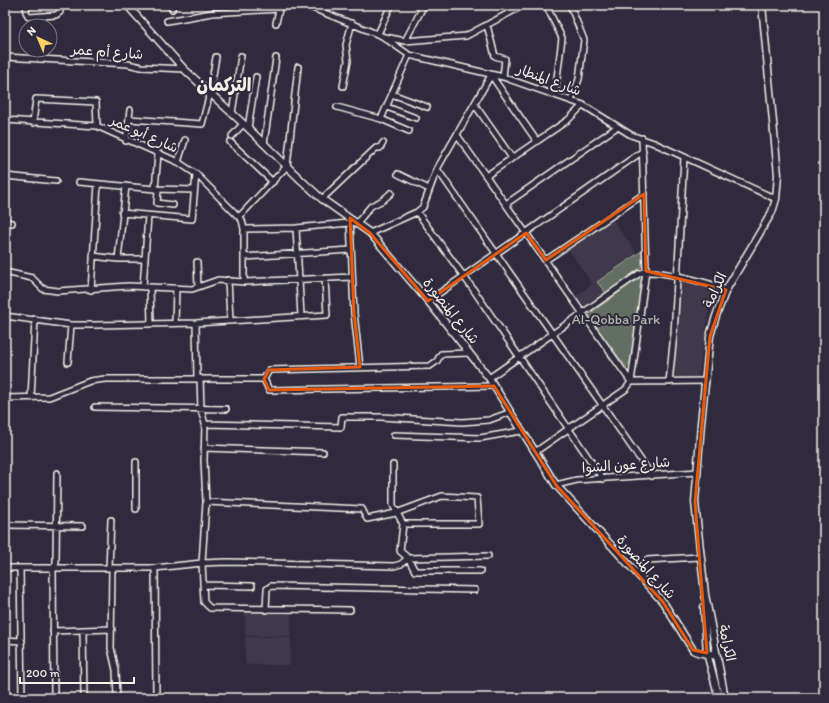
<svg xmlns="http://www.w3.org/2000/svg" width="829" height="703" font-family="Itim,'Playpen Sans Arabic',sans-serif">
<rect width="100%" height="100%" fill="#2f2a3d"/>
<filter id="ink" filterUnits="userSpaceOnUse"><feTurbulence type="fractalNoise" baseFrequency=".025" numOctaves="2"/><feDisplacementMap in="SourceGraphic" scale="8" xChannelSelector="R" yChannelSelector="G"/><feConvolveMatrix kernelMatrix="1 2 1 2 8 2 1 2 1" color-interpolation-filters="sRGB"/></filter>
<g filter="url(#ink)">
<path fill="#41374b" d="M612,219L637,253L597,281L606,293L585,307L582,306L575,297L592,284L568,249Z
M681,281L712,289L698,378L672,379Z
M245,611H289L291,613V636H245Z
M245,637H291L290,665H247L245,663Z"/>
<path fill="#626e62" stroke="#abb0a5" d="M643,250L642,265L640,268L606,293L597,282Z
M639,278L642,282L630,363L627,368L589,318V314Z"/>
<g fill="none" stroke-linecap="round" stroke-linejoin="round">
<g stroke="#f4f1e8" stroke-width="8">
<path id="minor" d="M27,5L26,12L29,17L56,15L60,12V5
M305,5L382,36L409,55L503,77L583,105L631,135L654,143L776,199
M546,5L562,38L555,94
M570,5L584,40L579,79L571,101
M172,9L173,5
M167,21L212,13L279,9
M276,23L280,5
M487,25L495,56L505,59L503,77
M378,34L391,5
M385,37L405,41L466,36L524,5
M405,41L424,5
M5,57L128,64L141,67L184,69
M343,86L348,61L346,45L352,23
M392,94L427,107
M475,105L512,158
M337,107L381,119L409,55
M387,107L416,118
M232,113L241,56
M129,119L202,124L210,93L216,57
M381,119L409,131
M5,120L97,126L178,162L196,174L242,220L244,229
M33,123L36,99L96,102L97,126
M248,128L256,77
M457,135L631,382
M232,136L243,124
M126,141L130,110
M230,142L273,182
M264,144L276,58
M158,154L155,189L158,191L157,203L173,205
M178,162L185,140
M437,169L652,476
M398,174L429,189
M5,176L56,181
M486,176L568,120L583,105
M79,182L155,189L194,190
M322,199L376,148H380L383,143
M506,204L617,127
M417,212L473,289L603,479
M122,213L192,219L196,174
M239,217L287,166L298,67
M350,220L354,313L360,367
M5,222L12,223
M349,223L296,228L244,229V257L350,250
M357,223L371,206L383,200L391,193
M296,228L301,316
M370,233L417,212L423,207L437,169L491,75L536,140
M93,256L118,259L126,186
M244,257V282
M118,259H145
M546,260L644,194
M5,272L32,278L43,289L58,291L128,286L192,289L198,287L197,262
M228,280L230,320
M143,287L148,216
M198,287L218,280L244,282L352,277
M150,288L151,324
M91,290L98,184
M428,301L643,151
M5,316L71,325H95L196,323L327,315L325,278
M175,323L176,289
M196,323L197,378
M68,362L71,325
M200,378L201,410L205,424L204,460L206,502L202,563L204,602L210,608L350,610
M489,378L640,273C655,268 710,283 726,290
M264,379L269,370L430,366L437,361L441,354L469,353
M631,382L706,381
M669,382L674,334L684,158
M5,398L49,397L90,381L105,379H264L269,390L494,386
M31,398L35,319
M95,407L226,409
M205,424L341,427L342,417H381L462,422L489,420L511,412
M394,435L480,438L521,431
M204,448L323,452
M535,452L626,389L631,382L646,271L642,138
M136,462V509
M393,465V505L403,524L400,551L408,558L415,571H480
M556,485L577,480L698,472
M206,502L362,509L367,519L396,513L442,496L477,498L479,524H403
M5,525L83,526
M647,560L700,557
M5,568H155L202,563L227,562L394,566L401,564L408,558L488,556
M20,568L22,698
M109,568L111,520
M112,568L111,648L116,670L117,698
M155,568L156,698
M204,585L252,586
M266,610L267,589L271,586L475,590
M83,630L84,698
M53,631L112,629
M5,640L22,641
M54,698L53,569L56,563L57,473"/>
</g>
<g stroke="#f4f1e8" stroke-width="9">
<path id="major" d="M127,5L184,69L248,128L301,180L322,199L370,233L428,301L489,378L556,485L663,602L693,650C701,656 710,650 718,658
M704,607L707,653L719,698
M725,698L705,594L698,531L695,502L701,423L710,336L716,316L726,290L772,212L776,199L778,175L762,5"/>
</g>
<use href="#minor" stroke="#2f2a3d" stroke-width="5"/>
<use href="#major" stroke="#2f2a3d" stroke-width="6"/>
</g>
</g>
<path fill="none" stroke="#e8590c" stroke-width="3" stroke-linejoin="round" d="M644,194L646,271L726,290L710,336L695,502L707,653L693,650L663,602L556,485L494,386L269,390L264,379L269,370L360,367L354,313L350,218L370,233L428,301L526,233L546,260Z"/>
<g text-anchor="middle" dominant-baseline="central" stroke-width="4" stroke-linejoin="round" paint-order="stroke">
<g font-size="14" fill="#f4f1e8" stroke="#2f2a3d">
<text transform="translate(107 52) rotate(4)">شارع أم عمر</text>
<text transform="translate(549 80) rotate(20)">شارع المنطار</text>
<text transform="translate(144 134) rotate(24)">شارع أبو عمر</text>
<text transform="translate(715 290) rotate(-65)">الكرامة</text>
<text transform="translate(451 311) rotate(51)">شارع المنصورة</text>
<text transform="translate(626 465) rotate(-4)">شارع عون الشوا</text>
<text transform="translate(646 567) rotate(48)">شارع المنصورة</text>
<text transform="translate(727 643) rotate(78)">الكرامة</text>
</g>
<g font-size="14" fill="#b2b6ac" stroke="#2f2a3d">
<text x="616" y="319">Al-Qobba Park</text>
</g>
<g font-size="18" font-weight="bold" fill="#f4f1e8" stroke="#2f2a3d">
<text x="224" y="85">التركمان</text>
</g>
</g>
<rect width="829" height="703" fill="none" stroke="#2f2a3d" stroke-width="20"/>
<rect x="10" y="10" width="809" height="683" fill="none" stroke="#f4f1e8" stroke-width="1.5" filter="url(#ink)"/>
<g transform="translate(38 38) rotate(316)"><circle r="19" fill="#2f2a3d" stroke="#7e7a81"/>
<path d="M0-3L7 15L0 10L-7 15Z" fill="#ffd166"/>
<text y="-6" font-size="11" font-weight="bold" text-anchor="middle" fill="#f4f1e8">N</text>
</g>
<path d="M20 677v6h114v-6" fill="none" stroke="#f4f1e8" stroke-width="2"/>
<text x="26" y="677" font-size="12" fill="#f4f1e8" stroke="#2f2a3d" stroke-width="3" paint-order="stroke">200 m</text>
</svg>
